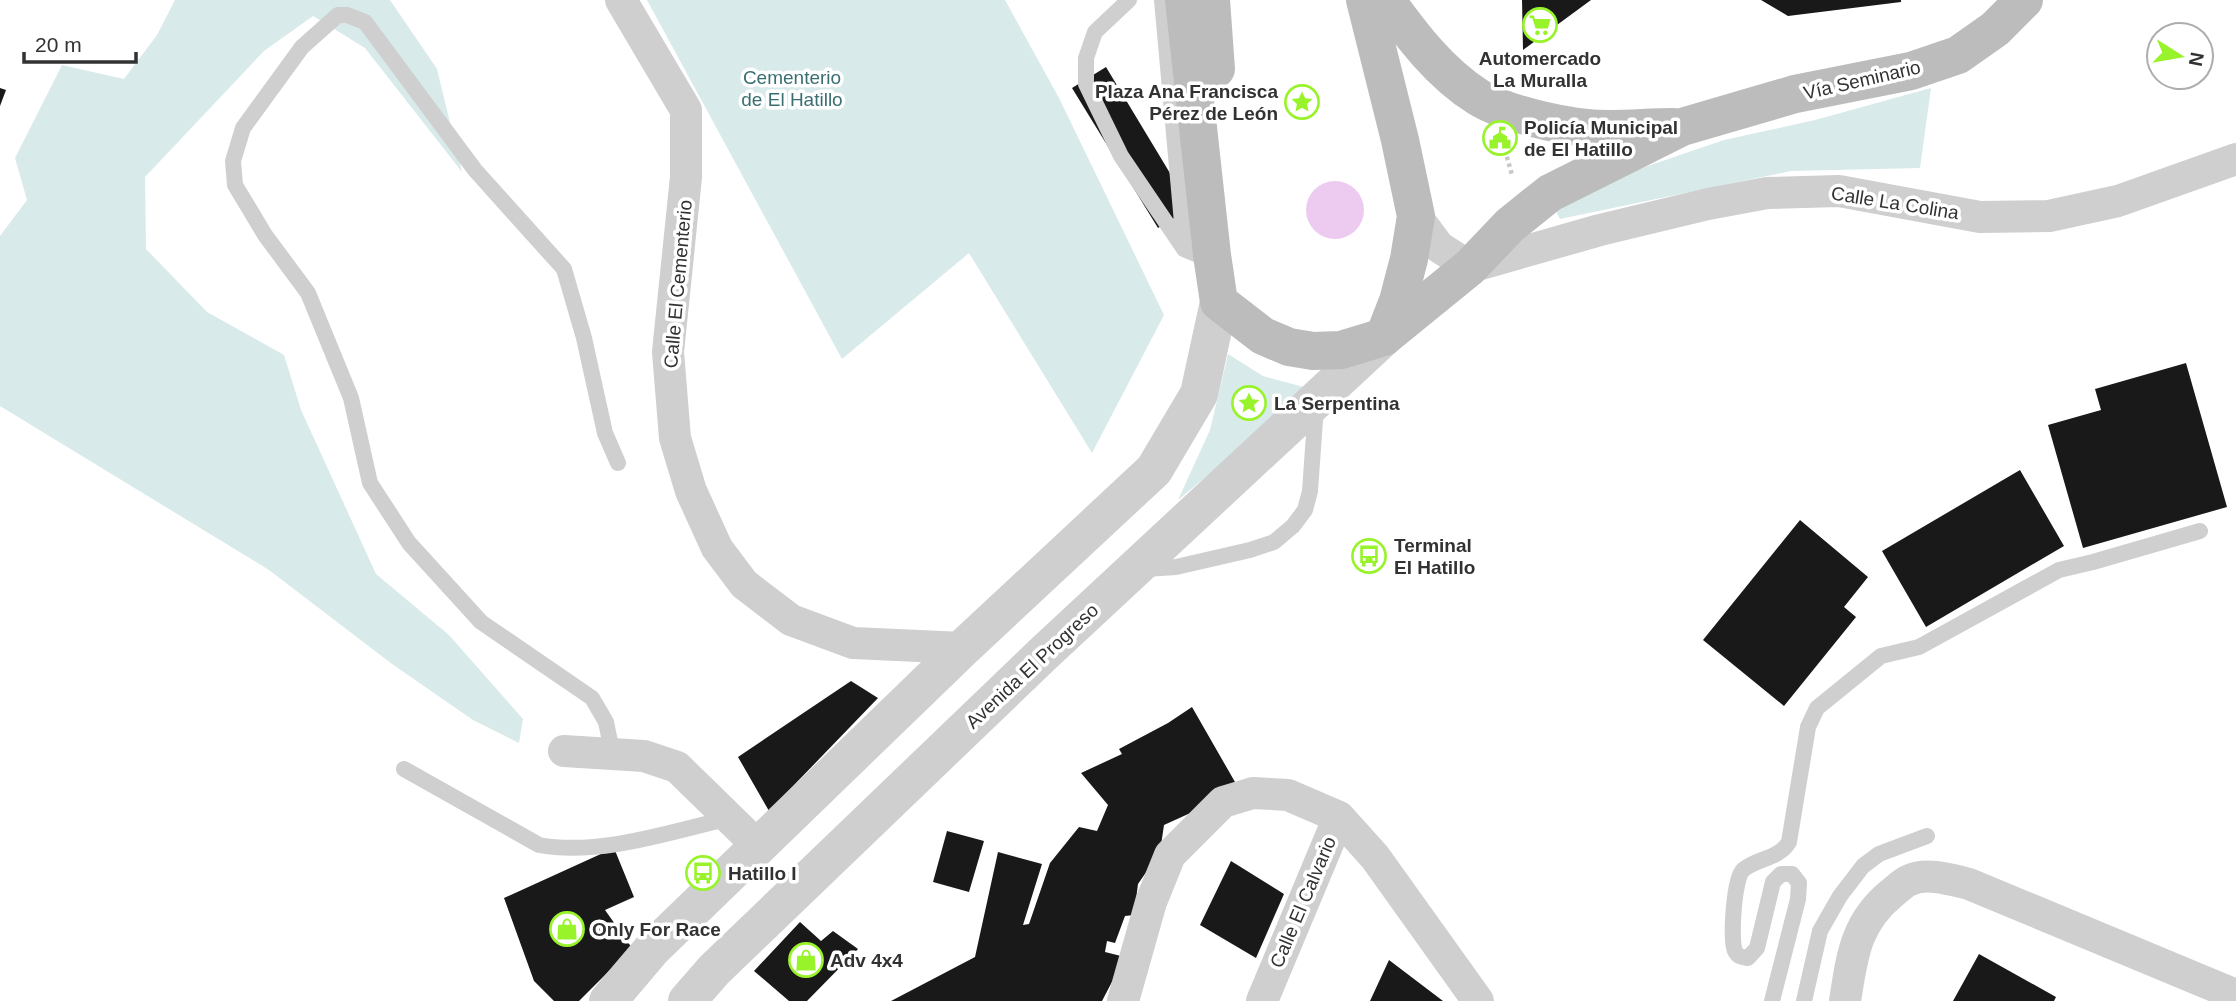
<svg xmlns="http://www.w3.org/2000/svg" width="2236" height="1001" font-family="Arial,sans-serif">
<rect width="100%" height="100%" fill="#fff"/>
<path fill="#d8eaea" d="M175,0H390L437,69L462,172L365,48L313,16L264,51L145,177L146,249L207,312L284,355L301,410L376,574L449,635L523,719L519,743L473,720L392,664L269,570L0,406V236L27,200L15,158L62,65L124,79L157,35Z
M647,0H1005L1059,98L1164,315L1092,453L969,253L842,359Z
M1931,88L1920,168L1791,171L1560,219L1555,210L1630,172L1724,140L1815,120Z
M1228,354L1263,376L1311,389L1178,500L1210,430Z"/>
<path fill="#edcbf0" d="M1306 210a29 29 0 1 1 58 0a29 29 0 1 1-58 0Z"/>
<path fill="#191919" d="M1522,0H1591L1523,50Z
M1761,0H1901V2L1788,16Z
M1106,67L1191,208L1158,228L1072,88Z
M0,88L6,90L0,106Z
M2186,363L2227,507L2083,548L2048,425L2101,410L2095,389Z
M2020,470L2064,546L1926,627L1882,551Z
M1800,520L1868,577L1844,607L1856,617L1784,706L1703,640Z
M851,681L878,698L769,811L738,757Z
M1192,707L1235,782L1197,810L1164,825L1160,852L1138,884L1134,915L1125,916L1115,943L1107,941L1105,952L1125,957L1102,1001H891L975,957L998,852L1042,864L1023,925L1029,924L1050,863L1079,827L1097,831L1108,805L1081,773L1122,754L1119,749L1168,723Z
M947,831L984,841L969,892L933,882Z
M614,848L634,897L605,910L632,948L579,1001H554L534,981L504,898Z
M1231,861L1284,894L1256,958L1200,925Z
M800,922L821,941L833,931L858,949L807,1001H789L754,971Z
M1979,954L2056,997L2054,1001H1953Z
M1389,960L1443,1001H1370Z"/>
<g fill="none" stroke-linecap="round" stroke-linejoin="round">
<path stroke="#c9c9c9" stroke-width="4.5" stroke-dasharray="3.5 3.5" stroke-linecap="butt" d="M1505,150L1512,175"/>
<path stroke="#cfcfcf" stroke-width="16" d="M1129,0L1095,32L1086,58V84L1121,156L1184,249L1196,254L1212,255
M1162,0L1184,245
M1145,569L1176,567L1250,550L1274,542L1293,526L1305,510L1310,491L1316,406
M613,756L606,722L592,698L481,622L409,543L370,483L351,398L308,293L265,235L235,185L233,161L243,128L302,47L338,15H347L365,22L475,170L564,269L584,338L605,433L618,463
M404,769L539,845C600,856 670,832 730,818
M1772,1001L1798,899L1799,883L1792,874H1781L1773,882L1757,948L1748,958C1742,957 1738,957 1735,951C1730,939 1734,878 1743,870C1757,858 1779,859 1789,842L1808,727L1817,708L1881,656L1919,647L2059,570L2093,562L2200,531
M1804,1001L1820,931L1840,896L1863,866L1879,854L1927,836"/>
<path stroke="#cfcfcf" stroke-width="32" d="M621,0L686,110V177L668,352L675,438L691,491L717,548L744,584L791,620L853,643L963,648
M1416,216L1439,247L1470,267L1600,230L1708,204L1767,193L1839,191L1980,217L2049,216L2118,201L2236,159
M564,751L644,756L677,767L759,847
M1123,1001L1151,902L1170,855L1223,802L1253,793L1288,795L1339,817L1375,857L1478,1001
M1262,1001L1339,817
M1845,1001C1852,957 1855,923 1892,893C1897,889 1904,882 1910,880C1927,872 1952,880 1969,884L2236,995"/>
<path stroke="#cfcfcf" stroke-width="38" d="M608,1001L653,948L963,648L1154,470L1199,394L1219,302
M687,1001L714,970L1042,655L1384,337"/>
<path stroke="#bcbcbc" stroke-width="38" d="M1184,0L1212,255L1219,302
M1211,0L1216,69
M1365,0L1400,140L1416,216L1409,259L1398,301L1384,337
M1386,0C1412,36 1440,73 1478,97C1503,113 1557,125 1587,128C1615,131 1645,127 1673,127
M1219,302L1263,336L1289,347L1313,351L1341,350L1384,337L1470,267L1510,225L1550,193L1682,127L1795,94L1911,71L1958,55L1995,29L2024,0"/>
</g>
<defs>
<g id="supermarket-ring" transform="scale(1.75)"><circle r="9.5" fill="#fff" stroke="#98f32a" stroke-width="1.5"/><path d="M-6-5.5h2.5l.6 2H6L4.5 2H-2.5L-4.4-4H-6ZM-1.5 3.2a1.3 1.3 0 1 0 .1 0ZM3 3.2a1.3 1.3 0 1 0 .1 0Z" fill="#98f32a"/></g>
<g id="sight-ring" transform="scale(1.75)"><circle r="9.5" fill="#fff" stroke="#98f32a" stroke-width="1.5"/><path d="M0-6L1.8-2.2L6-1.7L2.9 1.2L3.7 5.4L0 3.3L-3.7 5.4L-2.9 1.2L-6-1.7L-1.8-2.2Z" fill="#98f32a"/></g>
<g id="civic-ring" transform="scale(1.75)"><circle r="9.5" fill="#fff" stroke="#98f32a" stroke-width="1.5"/><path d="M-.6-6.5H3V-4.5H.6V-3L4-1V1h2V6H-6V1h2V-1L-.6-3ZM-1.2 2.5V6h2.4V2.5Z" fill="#98f32a"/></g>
<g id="bus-ring" transform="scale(1.75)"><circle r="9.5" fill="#fff" stroke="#98f32a" stroke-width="1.5"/><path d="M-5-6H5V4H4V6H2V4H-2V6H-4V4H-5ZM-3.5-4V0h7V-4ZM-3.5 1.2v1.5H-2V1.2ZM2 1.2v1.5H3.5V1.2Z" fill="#98f32a"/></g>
<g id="shop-ring" transform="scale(1.75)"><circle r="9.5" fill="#fff" stroke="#98f32a" stroke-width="1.5"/><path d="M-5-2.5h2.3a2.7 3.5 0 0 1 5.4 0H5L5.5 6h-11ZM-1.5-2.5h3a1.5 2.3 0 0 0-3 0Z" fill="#98f32a"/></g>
</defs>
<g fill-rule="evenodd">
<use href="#supermarket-ring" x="1540" y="25"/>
<use href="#sight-ring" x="1302" y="102"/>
<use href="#civic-ring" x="1500" y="138"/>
<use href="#sight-ring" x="1249" y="403"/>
<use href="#bus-ring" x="1369" y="556"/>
<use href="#bus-ring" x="703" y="873"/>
<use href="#shop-ring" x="567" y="929"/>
<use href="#shop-ring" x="806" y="960"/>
</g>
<g text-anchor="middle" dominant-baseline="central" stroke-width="7" stroke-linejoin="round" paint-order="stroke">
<g font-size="19" font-weight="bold" fill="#323232" stroke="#fff" text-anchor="start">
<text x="1540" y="58" text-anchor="middle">Automercado<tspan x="1540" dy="22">La Muralla</tspan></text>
<text x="1278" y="91" text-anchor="end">Plaza Ana Francisca<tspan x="1278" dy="22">Pérez de León</tspan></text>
<text x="1524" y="127">Policía Municipal<tspan x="1524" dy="22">de El Hatillo</tspan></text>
<text x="1274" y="403">La Serpentina</text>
<text x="1394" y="545">Terminal<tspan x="1394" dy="22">El Hatillo</tspan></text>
<text x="728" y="873">Hatillo I</text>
<text x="592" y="929">Only For Race</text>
<text x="830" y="960">Adv 4x4</text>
</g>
<g font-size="19" fill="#3a6f72" stroke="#fff">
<text x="792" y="77">Cementerio<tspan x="792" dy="22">de El Hatillo</tspan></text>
</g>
<g font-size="19" fill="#323232" stroke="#fff">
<text transform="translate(1862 80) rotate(-13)">Vía Seminario</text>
<text transform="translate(1895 203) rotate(9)">Calle La Colina</text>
<text transform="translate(678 284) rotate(-85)">Calle El Cementerio</text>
<text transform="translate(1032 666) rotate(-43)">Avenida El Progreso</text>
<text transform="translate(1303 902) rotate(-67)">Calle El Calvario</text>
</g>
</g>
<g transform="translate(2180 56) rotate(101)"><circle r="33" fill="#ffffff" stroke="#adadad" stroke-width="2"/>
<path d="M0-5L12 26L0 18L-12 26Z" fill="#98f32a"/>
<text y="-10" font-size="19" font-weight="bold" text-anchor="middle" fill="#323232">N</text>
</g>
<path d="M24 52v10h112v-10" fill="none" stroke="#323232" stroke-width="3.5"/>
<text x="35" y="52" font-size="21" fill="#323232" stroke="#ffffff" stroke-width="5" paint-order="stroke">20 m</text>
</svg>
